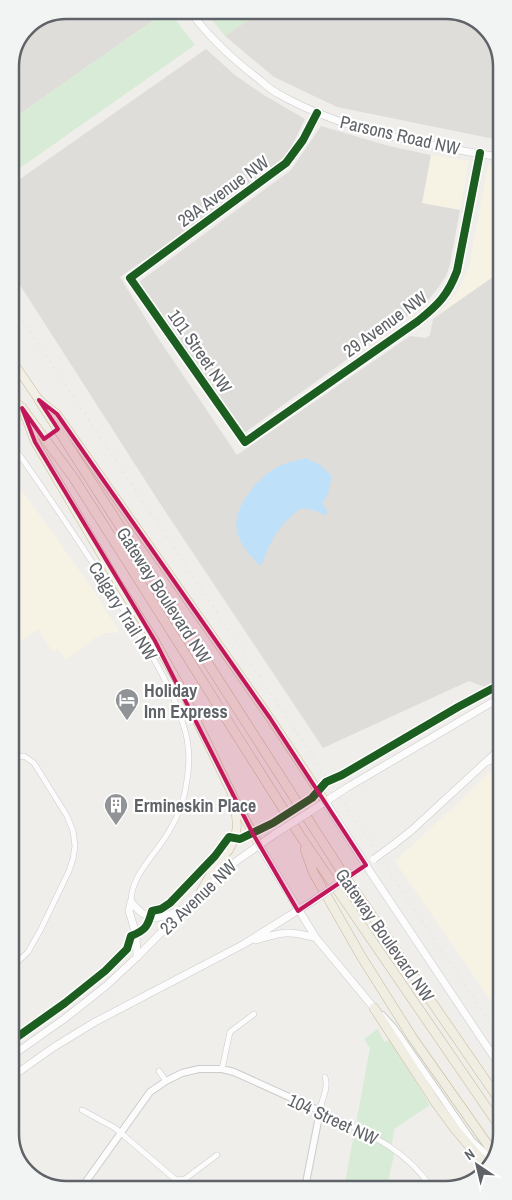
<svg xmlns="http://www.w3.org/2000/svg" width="512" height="1200" font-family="'Archivo Narrow',sans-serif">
<rect width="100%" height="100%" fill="#efeeea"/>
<path fill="#f7f3e4" d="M431,155L469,161L460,210L422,204Z
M488,165L499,167L500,272L440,313L459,289L469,267Z
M11,475L94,591L119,631L115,633H104L93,639L66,660L58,649L53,652L38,629L12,646Z
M501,761L502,1017L395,861L454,807Z"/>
<path fill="#dfddda" d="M66,10H168L10,121V63L27,26Z
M262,10H450L480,22L499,48V140L337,107L274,77L225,36Z
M206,49L236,76L264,95L305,119L283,164L120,277L154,332L237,455L410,336L426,338L430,335L433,319L500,272L501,672L495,674V683L487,688L469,681L323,748L163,508L11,271L10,186Z
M321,126L389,146L431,155L422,203L460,210L450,264L446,276L438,288L425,304L244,433L139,282L291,170Z"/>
<path fill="#d8ebd6" d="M168,10L195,45L10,175V121Z
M204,10H262L225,36Z
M378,1029L384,1042L390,1040L430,1105L394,1129L391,1151L394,1154L387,1188H344L370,1048L364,1039Z"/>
<path fill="#bfe0f9" d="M306,458L320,465L332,476L328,495L322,502L328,513L325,515L316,511L302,508C277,526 272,539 261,566C251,557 240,545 237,531C231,508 260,475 279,466C287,462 297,461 306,458Z"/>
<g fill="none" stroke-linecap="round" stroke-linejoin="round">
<g stroke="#cbcccc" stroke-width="6">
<path id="minor" d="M317,113L303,140L286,163L130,278L245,442L418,321C438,305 448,295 457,271L480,153
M11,443C46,492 80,543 113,594C138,632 170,680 183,724C189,741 190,762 187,780C185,798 178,817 168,833C155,855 131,875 131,902
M12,758L24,756L34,763L67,816L73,831L75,846L73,859L69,871L41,929L28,952L12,967
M486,763L501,758
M222,1069L230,1032L254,1014
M159,1071L166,1081
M325,1077C329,1090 321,1099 320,1111C364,1132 403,1146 431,1187
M82,1110L115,1128L176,1180L185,1179L217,1155"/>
</g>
<g stroke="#cbcccc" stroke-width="8">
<path id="tertiary" d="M382,1015L394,1028L472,1141L493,1160
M80,1190L150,1092L166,1081L182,1073L199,1069H222L234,1072L320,1111L305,1188"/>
</g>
<g stroke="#cacacb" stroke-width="8">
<path id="secondary" d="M189,10C208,36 230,57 256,77C263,82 269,89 277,93C344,132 424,144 499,157
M348,787L501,697
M325,801L371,873L502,1069
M311,811L334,796
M259,845L316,938L374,1008
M393,845L412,830L501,748
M131,902C149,924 157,919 181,910
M131,902L129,911L136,934L137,957
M256,940C282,932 289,930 316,938
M13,1055L64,1019L106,986L137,957L221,872L275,834
M13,1076L54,1047L95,1022L244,944L316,899"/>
</g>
<g stroke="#c8b996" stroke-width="9">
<path id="trunk" d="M11,359L39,400L57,414L270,718L325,801
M11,396L22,408L35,442L118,583L155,641L179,684L235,800L259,845
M201,891L214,868L229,850L235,838L237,826L235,805"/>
</g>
<g stroke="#c8b996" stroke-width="10">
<path id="motorway" d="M39,400L340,869L502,1104
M22,408L73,477L114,541L301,837L502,1130
M305,849L313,872L361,956L412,1037L495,1155
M374,1008L436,1103L455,1129L489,1169"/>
</g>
<use href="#minor" stroke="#fdfcfc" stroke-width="5"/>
<use href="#tertiary" stroke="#fdfcfc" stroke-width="6"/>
<use href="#secondary" stroke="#fdfcfc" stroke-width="7"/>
<use href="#trunk" stroke="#f2f0e6" stroke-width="8"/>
<use href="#motorway" stroke="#f0ede3" stroke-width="9"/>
<path stroke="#e4e4e4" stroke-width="2" stroke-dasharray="1 6" stroke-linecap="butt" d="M11,303L502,1041"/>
<g stroke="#cacacb" stroke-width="8" stroke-linecap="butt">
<path id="secondary-bridge" d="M334,796L348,787
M275,834L311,811
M374,859L393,845
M316,899L355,872"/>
</g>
<use href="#secondary-bridge" stroke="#fdfcfc" stroke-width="7"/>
<g stroke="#fff" stroke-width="11">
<path id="cycleway" d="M317,113L303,140L286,163L130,278L245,442L418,321C438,305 448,295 457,271L480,153
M13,1040L65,1003L105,971L127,949L131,936C146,930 148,926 152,911L161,909L170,903L215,856L229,837L240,839L273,823L312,798L326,782L342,775L458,707L501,684"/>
</g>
<use href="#cycleway" stroke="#1b5e20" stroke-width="8"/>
</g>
<path fill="#c2185b" fill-opacity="0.2" stroke="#c2185b" stroke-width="4" stroke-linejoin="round" d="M39,400L57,414L270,718L366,865L298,911L253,834L155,641L35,442L22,408L44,439L58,429Z"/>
<defs>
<g id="hotel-pin" transform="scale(1.25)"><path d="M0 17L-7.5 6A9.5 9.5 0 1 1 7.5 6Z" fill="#919496" stroke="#fff"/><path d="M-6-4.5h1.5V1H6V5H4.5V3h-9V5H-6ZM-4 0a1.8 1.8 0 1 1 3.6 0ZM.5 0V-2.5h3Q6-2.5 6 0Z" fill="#fff"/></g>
<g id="building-pin" transform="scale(1.25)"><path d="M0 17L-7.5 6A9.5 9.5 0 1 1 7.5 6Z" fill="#919496" stroke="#fff"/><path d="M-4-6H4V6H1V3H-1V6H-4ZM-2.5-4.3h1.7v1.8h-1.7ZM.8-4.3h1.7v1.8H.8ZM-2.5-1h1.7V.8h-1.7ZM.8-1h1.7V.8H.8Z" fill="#fff"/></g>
</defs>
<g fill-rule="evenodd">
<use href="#hotel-pin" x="127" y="700"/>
<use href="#building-pin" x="116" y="805"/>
</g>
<g text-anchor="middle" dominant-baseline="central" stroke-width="4.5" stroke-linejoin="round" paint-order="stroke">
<g font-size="18" fill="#5f6368" stroke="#fff">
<text transform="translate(400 135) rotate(13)">Parsons Road NW</text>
<text transform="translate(223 191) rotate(-36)">29A Avenue NW</text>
<text transform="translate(385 324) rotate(-36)">29 Avenue NW</text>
<text transform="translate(200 351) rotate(55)">101 Street NW</text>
<text transform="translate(164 595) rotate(57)">Gateway Boulevard NW</text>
<text transform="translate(123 611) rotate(58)">Calgary Trail NW</text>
<text transform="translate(198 897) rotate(-44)">23 Avenue NW</text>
<text transform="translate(385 935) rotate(55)">Gateway Boulevard NW</text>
<text transform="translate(333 1119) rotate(25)">104 Street NW</text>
</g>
<g font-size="18" font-weight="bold" fill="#5f6368" stroke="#fff" text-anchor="start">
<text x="144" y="690">Holiday<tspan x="144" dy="21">Inn Express</tspan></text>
<text x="134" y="805">Ermineskin Place</text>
</g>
</g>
<path d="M0 0H512V1200H0ZM66 19H446A47 47 0 0 1 493 66V1134A47 47 0 0 1 446 1181H66A47 47 0 0 1 19 1134V66A47 47 0 0 1 66 19Z" fill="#f2f3f3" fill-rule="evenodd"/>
<path fill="none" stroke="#5f6368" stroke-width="2.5" d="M66 19H446A47 47 0 0 1 493 66V1134A47 47 0 0 1 446 1181H66A47 47 0 0 1 19 1134V66A47 47 0 0 1 66 19Z"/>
<g transform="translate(477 1165) rotate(325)" stroke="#ffffff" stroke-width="4" paint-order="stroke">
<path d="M0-4L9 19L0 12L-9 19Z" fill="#5f6368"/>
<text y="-8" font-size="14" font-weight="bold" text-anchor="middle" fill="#5f6368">N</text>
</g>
</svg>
